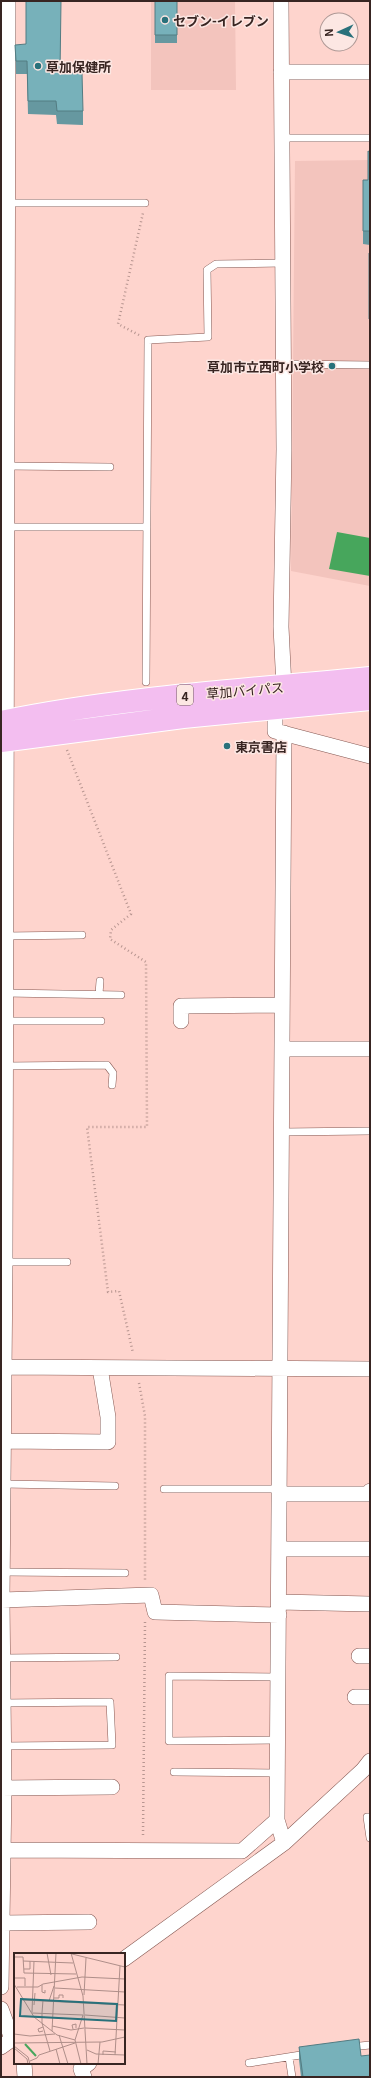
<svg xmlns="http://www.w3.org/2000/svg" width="371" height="2078" font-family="Georgia,'Noto Sans JP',serif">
<rect width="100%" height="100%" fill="#fed4cd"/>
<path fill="#f3c4bd" d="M151,1H235L236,90H151Z
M370,160V586L291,571L295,161Z"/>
<path fill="#47a65c" d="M337,532L370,538V576L329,569Z"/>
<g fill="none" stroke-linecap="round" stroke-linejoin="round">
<g stroke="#855852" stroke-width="8">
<path id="service" d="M282,138H370
M7,203H145
M283,364L370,365
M5,466L110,467
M5,527H147
M146,682L148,340L208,337L207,270L216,264L282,263
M5,936L82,935
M5,993L121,995
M99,994L100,981
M3,1021H101
M5,1066L107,1065L113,1073L112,1085
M282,1132L370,1131
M5,1262H67
M3,1484L115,1486
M164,1489H280
M2,1572L125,1573
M3,1658L116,1657
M1,1703L110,1702L112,1745L3,1746
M278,1740L169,1741V1676L279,1677
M174,1772L277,1773
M370,1817H367L370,1838
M350,2047L370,2045
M289,2057L292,2077
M249,2063L307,2054"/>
</g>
<g stroke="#855852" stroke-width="16">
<path id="minor" d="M281,1L284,449L281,627L284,687
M281,72H370
M275,709V731L370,756
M181,1021V1006L282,1005
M282,1049H370
M1,1367L370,1369
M4,1441L108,1442V1417L100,1368
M280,1494H368L370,1491
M280,1549H370
M2,1600L151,1595L155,1612L279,1615
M279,1602L370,1604
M359,1656H370
M355,1697H370
M1,1788L112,1787
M284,1843L277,1820L284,733
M1,1850L242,1851L277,1820
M2,1923L89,1922
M124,1959L284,1843L363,1770L370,1761
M1,1987L4,1788L2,1600L5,1262L8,1
M1,2009L12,2039
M1,2047L15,2037
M24,2063L25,2077
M84,2077L81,2069L89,2063"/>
</g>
<g stroke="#fff" stroke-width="24">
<path id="trunk" d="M1,722C122,697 247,690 370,678
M1,741L183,717L370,699"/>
</g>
<path stroke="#b79590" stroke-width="2.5" stroke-dasharray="1 3" stroke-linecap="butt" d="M139,335L118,324L143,213
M67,750L131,914L111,930L110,939L146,962L147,1127H87L108,1292L119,1291L133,1353
M139,1383L145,1416V1581
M143,1835L145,1622"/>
<use href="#service" stroke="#fff" stroke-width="7"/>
<use href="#minor" stroke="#fff" stroke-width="15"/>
<use href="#trunk" stroke="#f3bef0" stroke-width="22"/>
</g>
<path fill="#6698a0" d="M155,1H177V43H155Z
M15,45L60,73L83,111V125L57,124L56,115L28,114L27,74H16Z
M370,152V245L363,244V180H368Z
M369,253H370V333H369Z
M299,2047L361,2056L370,2077H301L299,2060Z"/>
<path fill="#77b1ba" stroke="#537c82" d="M26,1H61L60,73H82L83,111H57L56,101H28L27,61H16L15,45L26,44Z
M155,1H177V35H155Z
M368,151L370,152V231H363V180H368Z
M369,253H370V319H369Z
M359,2039L361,2056L370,2055V2077H303L299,2047Z"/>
<g fill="#29717b" stroke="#fce7e3" stroke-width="1.5">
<circle cx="165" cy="20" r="4"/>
<circle cx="38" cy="66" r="4"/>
<circle cx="332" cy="366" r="4"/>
<circle cx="227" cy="746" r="4"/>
</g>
<g text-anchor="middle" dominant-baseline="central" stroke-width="3" stroke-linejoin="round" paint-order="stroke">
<rect fill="#fce7e3" stroke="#735f5c" stroke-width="1" x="177" y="685" width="16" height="20" rx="3"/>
<g font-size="12" font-weight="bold" fill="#382522">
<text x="185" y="695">4</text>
</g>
<g font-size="13" font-weight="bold" fill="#382522" stroke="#fce7e3" text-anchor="start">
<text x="173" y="20">セブン-イレブン</text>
<text x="46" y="66">草加保健所</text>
<text x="324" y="366" text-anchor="end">草加市立西町小学校</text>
<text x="235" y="746">東京書店</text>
</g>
<g font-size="13" fill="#382522" stroke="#fce7e3">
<text transform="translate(245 690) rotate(-5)">草加バイパス</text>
</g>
</g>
<g transform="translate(14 1953)">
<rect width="111" height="111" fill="#fed4cd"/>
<path fill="none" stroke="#47a65c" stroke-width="2" d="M11,91L22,103"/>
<path fill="none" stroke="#af8e89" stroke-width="1" d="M33,0L37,22M57,0L69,43L73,111M58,1L111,14M0,4H9L10,20L62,21M9,8L59,10M10,16H16V8M0,25H11V33M0,31L20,64L43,82L61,87M28,32V39L31,40V37M3,34H24L29,31L68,24L111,26M41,35L111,39M70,42L72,5M40,45H45V42H49V45M9,47L111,52M35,48L40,33M20,52L21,40M18,59L20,8M18,60L69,62M28,60V70L36,98M28,60L29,47M71,62L111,65M38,73L57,77L70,75M29,74L24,76L25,79L29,78M71,75L111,77M59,76L58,72L62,71V75M38,78L42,0M0,81L16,83L41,81M45,82L54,111M0,90L88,89L111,84M0,93L14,104L16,111M0,95L13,106L14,111M42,96L46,111M73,97L82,101L111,102M89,102V98L102,99M101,102L106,13M16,108L23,105L25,102L61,90M67,111L61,87L69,62M84,111L86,89"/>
<path fill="#29717b" fill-opacity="0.15" stroke="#29717b" stroke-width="2" d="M7,46L103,51L102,68L6,63Z"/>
<rect width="111" height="111" fill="none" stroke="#382522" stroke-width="2"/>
</g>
<rect width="371" height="2078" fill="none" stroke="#382522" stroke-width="4"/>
<g transform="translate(339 32) rotate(267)"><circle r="19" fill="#fce7e3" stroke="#ae9996"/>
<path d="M0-3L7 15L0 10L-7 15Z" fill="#29717b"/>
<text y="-6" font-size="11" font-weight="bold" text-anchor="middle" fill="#382522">N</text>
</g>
</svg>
